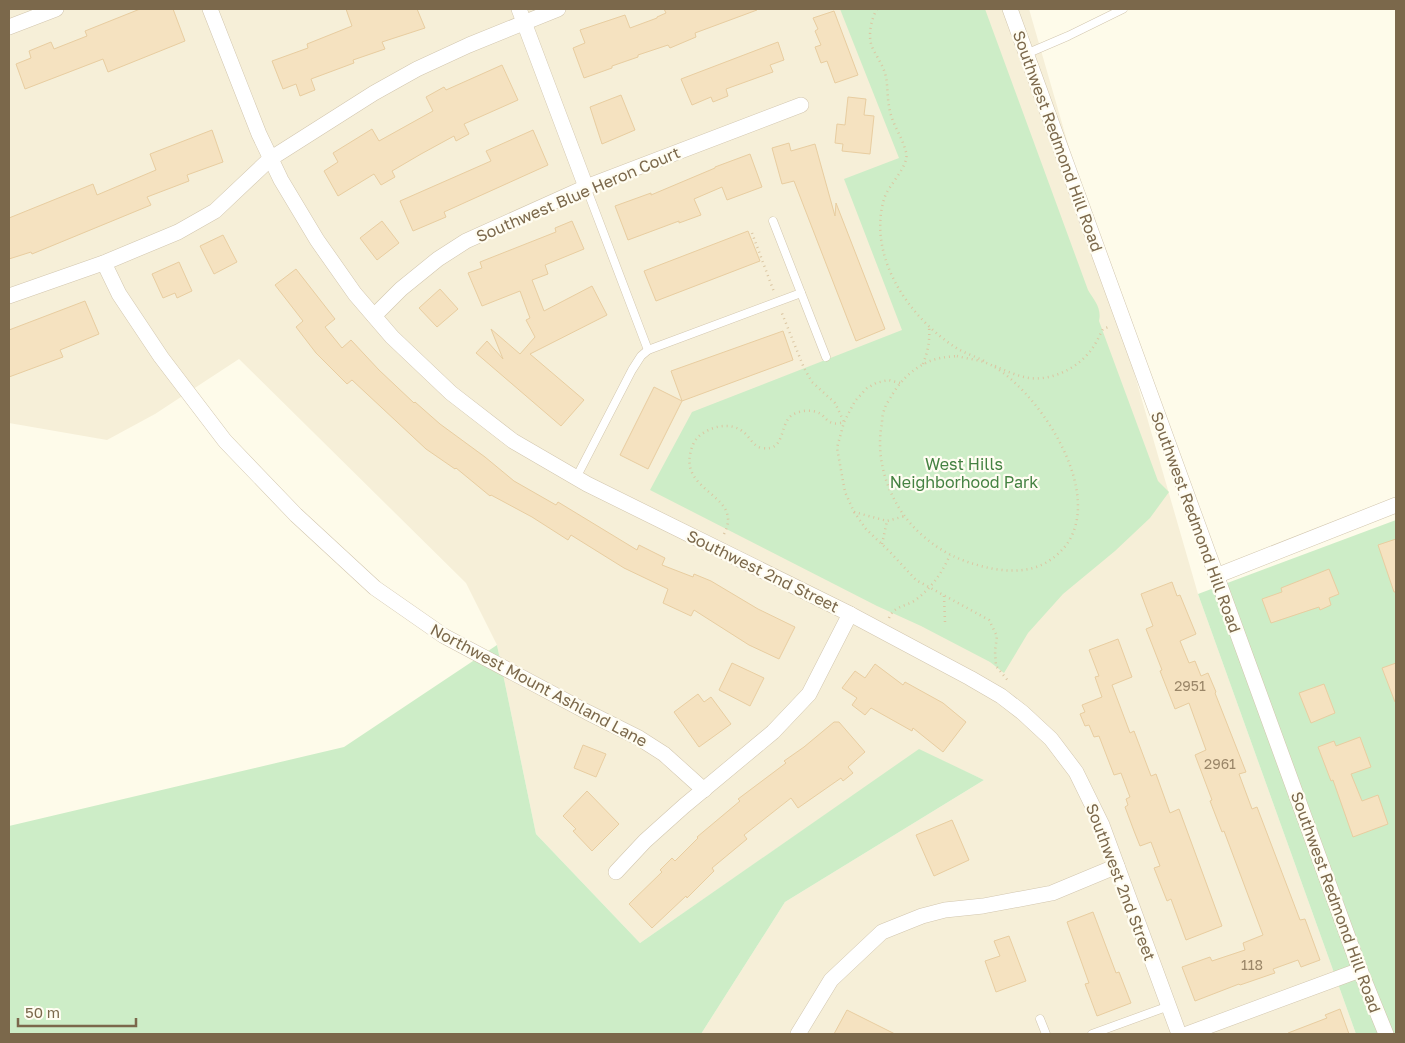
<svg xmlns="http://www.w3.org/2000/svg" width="1405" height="1043" viewBox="0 0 1405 1043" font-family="'Golos Text',sans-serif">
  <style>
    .residential { fill: #f6efd8 }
    .green { fill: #cdedc7 }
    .building { fill: #f5e2c0; stroke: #e8cda0 }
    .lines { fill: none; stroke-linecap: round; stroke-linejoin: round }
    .lane-casing { stroke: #d2c6ae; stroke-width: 9 }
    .street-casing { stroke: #d2c6ae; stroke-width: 16 }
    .path { stroke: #dbc6a2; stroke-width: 2.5; stroke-dasharray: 1 4; stroke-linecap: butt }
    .lane { stroke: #fff; stroke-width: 8 }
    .street { stroke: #fff; stroke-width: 15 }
    .labels { text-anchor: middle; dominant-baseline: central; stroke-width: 4.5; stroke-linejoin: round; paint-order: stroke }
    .number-label { font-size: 14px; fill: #9a8668 }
    .street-label { font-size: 16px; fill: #7b684b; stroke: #fffdf2 }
    .park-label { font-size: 16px; fill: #458242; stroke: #fffdf2 }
  </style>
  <rect width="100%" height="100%" fill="#fefbea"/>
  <polygon class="residential" points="9,9 1029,9 1198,594 1356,1034 701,1034 785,902 984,780 919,750 640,943 536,834 497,645 466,583 239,359 155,414 107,440 9,423"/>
  <g class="green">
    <path d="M840,9H985L1088,290C1094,300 1102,308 1099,321L1158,481L1169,492L1150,518L1115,551L1063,594L1028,633L1004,673L990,662L921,626L877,606L650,490L692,412L902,330L844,179L899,158Z"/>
    <polygon points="1396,520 1396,1034 1356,1034 1198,594"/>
    <polygon points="497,645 536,834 640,943 919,749 984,780 785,902 701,1034 9,1034 9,826 344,747"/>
  </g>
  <g class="building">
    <polygon points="140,9 173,9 185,41 108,72 103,59 25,89 16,64 31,58 29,51 51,42 54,49 87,36 85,31"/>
    <polygon points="346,9 417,9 425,28 382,42 385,49 353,60 354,63 311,79 315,90 300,96 296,84 283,89 272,61 308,48 307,44 352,26"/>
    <polygon points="664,9 757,9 757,10 695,33 696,37 670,48 668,45 638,55 638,57 612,66 612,68 584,78 573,48 585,43 580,30 625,15 630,28 657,18 657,17 666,13"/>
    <polygon points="834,11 858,75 835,83 827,61 821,63 815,47 821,45 815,31 818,29 813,18"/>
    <polygon points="778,42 784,60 770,65 773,72 726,89 728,96 713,102 711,97 692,105 681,79"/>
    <polygon points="502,65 518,100 464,124 469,134 456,141 454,136 421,154 392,171 395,177 381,185 374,174 338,196 324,171 338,162 333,153 372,129 379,141 433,111 426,97 444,87 446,90"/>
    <polygon points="621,95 635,130 602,144 590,107"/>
    <polygon points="848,97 866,99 864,115 874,116 870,154 842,151 843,144 835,143 837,124 845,125"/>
    <polygon points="212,130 223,162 187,175 189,181 147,197 151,205 32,254 31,252 9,259 9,218 93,184 97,195 156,170 150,154"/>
    <polygon points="533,130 548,165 444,212 446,217 413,231 400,201 491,161 486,151"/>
    <polygon points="789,143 791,151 815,144 835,216 836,203 885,329 856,341 794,181 782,184 772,148"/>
    <polygon points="750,154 762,187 727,200 722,187 694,199 701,215 679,223 679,221 628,240 615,206 651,193 651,195 715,168 715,167"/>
    <polygon points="382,221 399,243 377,260 360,238"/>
    <polygon points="572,221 584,249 545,265 548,274 532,280 544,311 592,286 607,315 530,354 584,400 561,426 476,353 487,341 503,359 491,329 520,354 535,337 526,320 530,318 520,291 482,306 468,273 482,268 480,262 556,232 555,228"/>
    <polygon points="748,231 760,261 656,301 644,271"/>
    <polygon points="223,235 237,262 214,274 200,246"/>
    <polygon points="179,262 192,291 177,298 175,293 163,298 152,274"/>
    <polygon points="296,269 335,319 325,327 342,348 351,340 379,370 414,403 415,402 440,424 485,457 514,481 556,505 558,502 637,550 639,545 665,558 662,565 693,577 694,574 711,581 758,609 795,627 779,659 749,645 694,610 691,616 663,603 668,589 624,568 571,535 568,540 532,517 491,495 490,496 456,468 455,469 426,449 352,380 347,384 316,353 296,327 303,321 275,285"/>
    <polygon points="440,289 458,309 437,327 419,308"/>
    <polygon points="85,301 99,334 60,350 63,357 9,377 9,330"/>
    <polygon points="783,331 793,360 682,401 671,371"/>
    <polygon points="654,387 682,401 648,469 620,455"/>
    <polygon points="1396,539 1396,592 1394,592 1378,545"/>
    <polygon points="1329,569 1339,594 1329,598 1331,605 1320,610 1319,607 1271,623 1262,599 1282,592 1281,588"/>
    <polygon points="1172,582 1177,596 1180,595 1196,634 1180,641 1189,663 1195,661 1201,676 1208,673 1216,692 1215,693 1246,772 1239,774 1252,809 1257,807 1300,920 1305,919 1320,960 1301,967 1298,960 1273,969 1275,973 1240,985 1239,984 1195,1001 1182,967 1210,957 1212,961 1245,950 1243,943 1263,935 1224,831 1222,832 1210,801 1212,800 1195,755 1206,750 1189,703 1175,709 1160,671 1162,670 1146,629 1153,626 1141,594"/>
    <polygon points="1118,639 1132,677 1112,685 1130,733 1134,731 1151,776 1156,774 1170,813 1179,809 1222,926 1186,940 1171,899 1167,901 1154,868 1160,866 1151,842 1140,846 1134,831 1125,807 1128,805 1126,799 1130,797 1121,773 1114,775 1099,736 1094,737 1089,725 1085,726 1080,714 1085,712 1082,705 1102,697 1095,677 1099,676 1089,650"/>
    <polygon points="732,663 764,678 750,706 719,690"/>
    <polygon points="1396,663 1396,702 1395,702 1382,668"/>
    <polygon points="875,664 903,685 905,682 943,703 966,722 943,752 913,728 912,731 871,708 865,715 852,705 857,698 842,688 855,671 865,678"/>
    <polygon points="1324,684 1335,713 1311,723 1299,693"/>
    <polygon points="698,694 704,702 711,697 731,724 699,747 674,712"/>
    <polygon points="834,722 839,722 865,752 848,767 853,773 843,781 841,778 798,808 791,798 744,835 747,839 712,868 714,871 687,898 686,896 652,928 629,904 662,872 660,870 672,858 675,861 698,838 697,837 740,801 738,799 786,763 784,761 804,747"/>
    <polygon points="1360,737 1371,767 1351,774 1362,801 1378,795 1388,824 1353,837 1333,780 1331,781 1318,747 1334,741 1336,746"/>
    <polygon points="583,745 606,754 596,777 574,768"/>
    <polygon points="587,791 619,824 592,851 573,831 576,829 563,816"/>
    <polygon points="952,820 969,860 934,876 916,835"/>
    <polygon points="1093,912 1116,973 1119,972 1131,1003 1097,1016 1085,984 1089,983 1067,922"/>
    <polygon points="1009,936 1026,981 996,992 985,961 1000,956 994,941"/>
    <polygon points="1340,1009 1349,1034 1288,1034 1288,1033 1327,1018 1325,1015"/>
    <polygon points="847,1010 895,1034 834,1034"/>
  </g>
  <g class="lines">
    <g class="lane-casing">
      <g id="lane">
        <polyline points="1026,54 1068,36 1123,9"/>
        <polyline points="586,187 648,350"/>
        <polyline points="773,221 826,357"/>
        <polyline points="576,478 632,370 641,356 648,350 801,293"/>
        <polyline points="1040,1019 1046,1034"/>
        <polyline points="1092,1034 1169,1006"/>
      </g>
    </g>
    <g class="street-casing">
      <g id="street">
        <polyline points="210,9 259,134 281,180 317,240 355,294 392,337 451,393 513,441 587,484 850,614 970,678 1001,696 1023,713 1051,739 1076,772 1102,825 1179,1034"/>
        <polyline points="519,9 586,187"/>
        <polyline points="1010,9 1360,970 1386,1034"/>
        <polyline points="9,27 56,9"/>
        <polyline points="104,263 119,294 161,357 225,441 296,515 375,588 444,636 587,712 639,738 664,754 704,790"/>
        <polyline points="9,296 106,262 178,232 215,211 270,159 374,93 417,69 469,45 558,9"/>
        <polyline points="374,316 401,289 438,259 466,241 586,187 801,105"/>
        <polyline points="1216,576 1396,505"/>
        <polyline points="616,872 645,841 684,806 773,732 809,694 850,614"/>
        <polyline points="798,1034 831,980 882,932 922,916 945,910 983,906 1052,893 1117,866"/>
        <polyline points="1187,1034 1360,970"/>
      </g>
    </g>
    <g class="path">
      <path d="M877,9C871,19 867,38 873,49C877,57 882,64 885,73C888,84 887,95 889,106C891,123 902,136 906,152C910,166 888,185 884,199C867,258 910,319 958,349C967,354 977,357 986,362"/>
      <polyline points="752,233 774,292"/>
      <path d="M957,356C968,359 983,360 993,366C1046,397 1121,518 1047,562C1029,573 1005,572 985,567C960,561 941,552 922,535C891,508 874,463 882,423C882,418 883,412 885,408C886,404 890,399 892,395C900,382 910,371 924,364C934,358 945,357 957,356Z"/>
      <path d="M923,364C928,351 930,341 929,327"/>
      <path d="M995,366C1006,371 1017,376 1029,378C1052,381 1078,368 1091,350C1096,344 1099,336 1103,329L1111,326"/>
      <polyline points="900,383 888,380 876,383 867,388 855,401 844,422 837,448 845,492 854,512 866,529 890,552 916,580 989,620 997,636 995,651 996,666 1009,682"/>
      <polyline points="854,512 887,521 905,516"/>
      <path d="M724,534C744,496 683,493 690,455C691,449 693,443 697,438C708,427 729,421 742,431C749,435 753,447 762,448C786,452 779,424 792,415C800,410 813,409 821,414C825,417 827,422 833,423C836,424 840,423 844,422L835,403L812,382L804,368L781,311"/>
      <polyline points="882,544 887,521"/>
      <polyline points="944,596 945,622"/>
      <path d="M889,618C894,606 904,607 914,601C931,589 942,573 950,555"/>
    </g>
    <use href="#lane" class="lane"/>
    <use href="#street" class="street"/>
  </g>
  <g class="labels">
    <g class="number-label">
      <text x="1190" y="685">2951</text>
      <text x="1220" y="763">2961</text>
      <text x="1252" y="964">118</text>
    </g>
    <g class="street-label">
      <text transform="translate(1058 141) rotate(70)">Southwest Redmond Hill Road</text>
      <text transform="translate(578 194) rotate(-23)">Southwest Blue Heron Court</text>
      <text transform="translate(1196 522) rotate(70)">Southwest Redmond Hill Road</text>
      <text transform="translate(763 571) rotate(26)">Southwest 2nd Street</text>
      <text transform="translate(539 685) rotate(28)">Northwest Mount Ashland Lane</text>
      <text transform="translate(1121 882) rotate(69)">Southwest 2nd Street</text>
      <text transform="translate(1336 902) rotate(70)">Southwest Redmond Hill Road</text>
    </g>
    <g class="park-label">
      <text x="964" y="464">West Hills<tspan x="964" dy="18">Neighborhood Park</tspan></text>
    </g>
  </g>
  <rect width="1405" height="1043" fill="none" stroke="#7b684b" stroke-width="20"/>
  <path d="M18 1018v8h118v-8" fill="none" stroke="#7b684b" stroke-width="2.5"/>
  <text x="25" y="1018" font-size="15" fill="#7b684b" stroke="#fffdf2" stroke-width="4" paint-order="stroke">50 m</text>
</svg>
